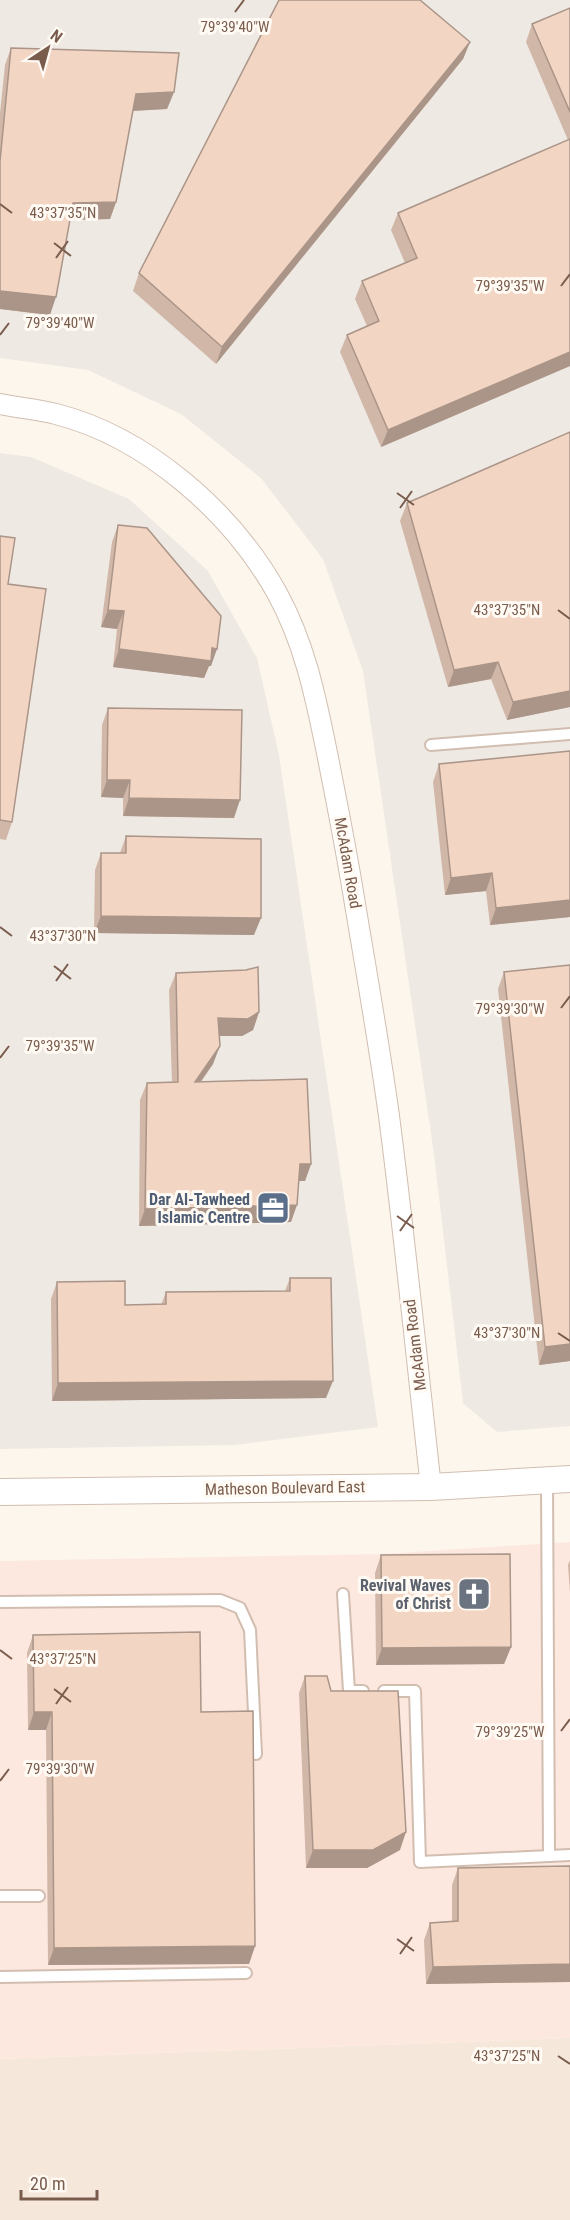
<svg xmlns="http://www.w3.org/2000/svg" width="570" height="2220" viewBox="0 0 570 2220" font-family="'Roboto Condensed',sans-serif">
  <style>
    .residential { fill: #f5e8da }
    .commercial { fill: #fde8e0 }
    .industrial { fill: #efe9e4 }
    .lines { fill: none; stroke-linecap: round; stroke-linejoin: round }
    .service-casing { stroke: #d1beb0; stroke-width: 14 }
    .minor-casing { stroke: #d1beb0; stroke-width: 22 }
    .tertiary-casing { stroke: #d1beb0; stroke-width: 28 }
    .service { stroke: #fff; stroke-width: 10 }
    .minor { stroke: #fff; stroke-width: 20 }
    .tertiary { stroke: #fff; stroke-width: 26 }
    .wall { fill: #d1b7a8 }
    .shaded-wall { fill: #aa9588 }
    .building { fill: #f3d5c3; stroke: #aa9588; stroke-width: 1.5 }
    .ticks { fill: none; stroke: #7a5c4d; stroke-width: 2 }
    .labels { text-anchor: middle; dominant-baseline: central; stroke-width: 6; stroke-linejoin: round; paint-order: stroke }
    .street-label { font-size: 16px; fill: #7a5c4d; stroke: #fffaf3 }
    .service-label { font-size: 16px; font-weight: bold; fill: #4e5e75; stroke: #fffaf3; text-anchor: end }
    .worship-label { font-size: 16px; font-weight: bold; fill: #5b616d; stroke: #fffaf3; text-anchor: end }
    .ticks-label { font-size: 15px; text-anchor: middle; fill: #7a5c4d; stroke: #fffaf3; stroke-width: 6; stroke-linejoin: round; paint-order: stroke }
  </style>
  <rect width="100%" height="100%" fill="#fdf6ec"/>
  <polygon class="residential" points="570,2038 570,2220 0,2220 0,2059"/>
  <polygon class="commercial" points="570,1542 570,2038 0,2059 0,1561 383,1554"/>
  <g class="industrial">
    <polygon points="0,0 570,0 570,1426 497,1432 463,1403 434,1154 363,671 323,559 261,478 181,414 88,370 0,358"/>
    <polygon points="0,453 31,457 129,499 208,571 257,658 279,755 378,1427 235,1445 0,1449"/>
  </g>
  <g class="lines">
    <g class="service-casing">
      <g id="service">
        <polyline points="431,745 570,734"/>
        <polyline points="547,1480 549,1856 570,1855"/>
        <polyline points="343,1594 349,1691 363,1691"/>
        <polyline points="0,1602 220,1600 240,1608 250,1630 256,1754"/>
        <polyline points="384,1691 415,1691 420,1862 549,1856"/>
        <polyline points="0,1896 39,1896"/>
        <polyline points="0,1977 246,1973"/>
      </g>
    </g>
    <g class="minor-casing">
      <path id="minor" d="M0,404C18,408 38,409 56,414C146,437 232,512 277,593C304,642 315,694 326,748C336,798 346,848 354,898C366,970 379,1043 389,1116C405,1239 417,1363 431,1487"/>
    </g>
    <g class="tertiary-casing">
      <polyline id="tertiary" points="0,1492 431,1487 570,1479"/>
    </g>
    <use href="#service" class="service"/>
    <use href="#minor" class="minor"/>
    <use href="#tertiary" class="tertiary"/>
  </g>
  <g class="wall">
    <polygon points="570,8 570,366 381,447 340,352 347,335 367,326 355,299 362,281 405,263 391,230 398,213 568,140 526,42 532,24"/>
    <polygon points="470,42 463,59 216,364 133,291 139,273"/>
    <polygon points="11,48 174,92 167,109 133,111 116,202 110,219 70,220 50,315 0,309 0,113 5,65"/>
    <polygon points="570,432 570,707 507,720 491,679 448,687 400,521 407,503"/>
    <polygon points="118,525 211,666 209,666 204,678 113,667 117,629 101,627 112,542"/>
    <polygon points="0,536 8,584 12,822 6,840 0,839"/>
    <polygon points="108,708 234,818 123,816 123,798 101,797 102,725"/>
    <polygon points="570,751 570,917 490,925 486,891 445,895 433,782 439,764"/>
    <polygon points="126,836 254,935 94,933 95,870 101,853 120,853"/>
    <polygon points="504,972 570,1361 539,1365 498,989"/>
    <polygon points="176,973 259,1012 253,1030 242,1036 219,1036 213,1064 201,1082 311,1164 305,1181 298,1181 291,1222 139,1226 140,1100 147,1083 172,1083 169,990"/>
    <polygon points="290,1278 326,1398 52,1401 51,1299 57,1282 125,1305 161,1305 166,1292 285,1291"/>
    <polygon points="381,1555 511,1647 504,1664 376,1665 375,1573"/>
    <polygon points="570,1560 570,1593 568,1565"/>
    <polygon points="33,1635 201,1712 255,1946 249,1964 48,1965 46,1730 28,1730 27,1653"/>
    <polygon points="305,1676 331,1691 400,1850 367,1868 306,1868 299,1693"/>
    <polygon points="570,1866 570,1982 426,1984 424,1940 430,1923 452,1921 452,1885 458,1868"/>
  </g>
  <g class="shaded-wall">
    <polygon points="470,42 463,59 216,364 222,347"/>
    <polygon points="174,92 167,109 130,111 136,94"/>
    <polygon points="116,202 110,219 67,220 73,203"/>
    <polygon points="0,291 56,297 50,315 0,309"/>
    <polygon points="570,352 570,366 381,447 388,430"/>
    <polygon points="108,610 124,611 117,629 101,627"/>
    <polygon points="212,648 217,649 211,666 209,666 204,678 113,667 119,649"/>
    <polygon points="498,662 491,679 448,687 454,670"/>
    <polygon points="570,691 570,707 507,720 513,702"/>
    <polygon points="107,780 130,780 123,798 101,797"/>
    <polygon points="129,798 240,800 234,818 123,816"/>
    <polygon points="492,873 486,891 445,895 451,878"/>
    <polygon points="570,900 570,917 490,925 496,908"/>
    <polygon points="101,916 261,918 254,935 94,933"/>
    <polygon points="259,1012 253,1030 242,1036 212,1036 218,1018"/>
    <polygon points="220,1046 213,1064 188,1099 195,1082"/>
    <polygon points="300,1164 311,1164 305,1181 293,1181"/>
    <polygon points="297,1205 291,1222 139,1226 145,1209"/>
    <polygon points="570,1344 570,1361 539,1365 545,1347"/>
    <polygon points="333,1381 326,1398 52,1401 58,1383"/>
    <polygon points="511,1647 504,1664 376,1665 382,1648"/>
    <polygon points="34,1712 52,1712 46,1730 28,1730"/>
    <polygon points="406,1832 400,1850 367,1868 306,1868 313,1850"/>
    <polygon points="255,1946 249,1964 48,1965 54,1948"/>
    <polygon points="570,1964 570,1982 426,1984 433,1967"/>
  </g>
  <g class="building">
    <polygon points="279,0 420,0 470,42 222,347 139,273"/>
    <polygon points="570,8 570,112 532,24"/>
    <polygon points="11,48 179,53 174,92 136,94 116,202 73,203 56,297 0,291 0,161"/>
    <polygon points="570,139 570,352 388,430 347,335 379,321 362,281 417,258 398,213"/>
    <polygon points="570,432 570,691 513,702 498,662 454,670 407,503"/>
    <polygon points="118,525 147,528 221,616 217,649 212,648 211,661 119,649 124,611 108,610"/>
    <polygon points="0,536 15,538 8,584 46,589 12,822 0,820"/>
    <polygon points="108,708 242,710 240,800 129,798 130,780 107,780"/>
    <polygon points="570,751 570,900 496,908 492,873 451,878 439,764"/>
    <polygon points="126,836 261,839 261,918 101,916 101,853 126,853"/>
    <polygon points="570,965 570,1344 545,1347 504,972"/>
    <polygon points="258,967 259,1012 248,1019 218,1018 220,1046 195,1082 307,1079 311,1164 300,1164 297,1205 145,1209 147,1083 178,1082 176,973 246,970"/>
    <polygon points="290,1278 331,1278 333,1381 58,1383 57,1282 125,1281 125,1305 166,1304 166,1292 290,1291"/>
    <polygon points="510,1554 511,1647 382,1648 381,1555"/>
    <polygon points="200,1632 201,1712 253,1711 255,1946 54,1948 52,1712 34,1712 33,1635"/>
    <polygon points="305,1676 327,1676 331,1691 398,1691 406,1832 373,1850 313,1850"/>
    <polygon points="570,1866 570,1964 433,1967 430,1923 458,1921 458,1868"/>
  </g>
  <path class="ticks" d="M235,12L244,0M0,204L12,213M54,243L71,256M56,258L68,241M561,286L570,274M0,335L9,323M397,493L414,505M400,508L412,491M558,610L570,619M0,927L12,936M54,966L71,979M56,981L68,964M561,1008L570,996M0,1058L9,1046M397,1216L414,1228M400,1231L412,1214M558,1333L570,1341M0,1650L12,1659M54,1689L71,1702M56,1704L68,1687M561,1731L570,1719M0,1781L9,1769M397,1939L414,1951M400,1954L412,1937M558,2056L570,2064"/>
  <defs>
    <g id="office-square" transform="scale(1.725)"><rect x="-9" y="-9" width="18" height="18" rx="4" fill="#5c6f8a" stroke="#fffaf3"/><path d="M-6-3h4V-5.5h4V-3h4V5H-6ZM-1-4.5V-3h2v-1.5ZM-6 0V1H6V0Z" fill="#fff"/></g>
    <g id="church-square" transform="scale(1.725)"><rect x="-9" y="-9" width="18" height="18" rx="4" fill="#6b7280" stroke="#fffaf3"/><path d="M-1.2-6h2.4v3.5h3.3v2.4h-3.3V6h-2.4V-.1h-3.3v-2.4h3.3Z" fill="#fff"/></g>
  </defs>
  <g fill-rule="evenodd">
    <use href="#office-square" x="273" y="1208"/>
    <use href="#church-square" x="474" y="1594"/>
  </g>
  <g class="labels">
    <g class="street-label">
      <text transform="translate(348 863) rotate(80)">McAdam Road</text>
      <text transform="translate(415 1345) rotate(-97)">McAdam Road</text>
      <text transform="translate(285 1488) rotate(-1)">Matheson Boulevard East</text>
    </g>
    <g class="service-label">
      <text x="250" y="1199">Dar Al-Tawheed<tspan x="250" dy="18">Islamic Centre</tspan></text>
    </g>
    <g class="worship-label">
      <text x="451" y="1585">Revival Waves<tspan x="451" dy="18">of Christ</tspan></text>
    </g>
  </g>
  <g class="ticks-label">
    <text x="235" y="32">79°39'40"W</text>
    <text x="63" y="218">43°37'35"N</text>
    <text x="510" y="291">79°39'35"W</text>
    <text x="60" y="328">79°39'40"W</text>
    <text x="507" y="615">43°37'35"N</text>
    <text x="63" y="941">43°37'30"N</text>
    <text x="510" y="1014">79°39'30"W</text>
    <text x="60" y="1051">79°39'35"W</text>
    <text x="507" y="1338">43°37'30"N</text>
    <text x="63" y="1664">43°37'25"N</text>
    <text x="510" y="1737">79°39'25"W</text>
    <text x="60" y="1774">79°39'30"W</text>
    <text x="507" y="2061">43°37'25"N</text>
  </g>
  <g transform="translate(48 48) rotate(36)" stroke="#fffaf3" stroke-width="4.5" paint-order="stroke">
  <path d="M0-4.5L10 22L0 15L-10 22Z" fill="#7a5c4d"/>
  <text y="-9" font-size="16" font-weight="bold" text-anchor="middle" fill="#7a5c4d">N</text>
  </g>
  <path d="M21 2190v9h76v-9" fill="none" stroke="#7a5c4d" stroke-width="3"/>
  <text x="30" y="2190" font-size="18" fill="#7a5c4d" stroke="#fffaf3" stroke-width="4.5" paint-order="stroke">20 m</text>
</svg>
